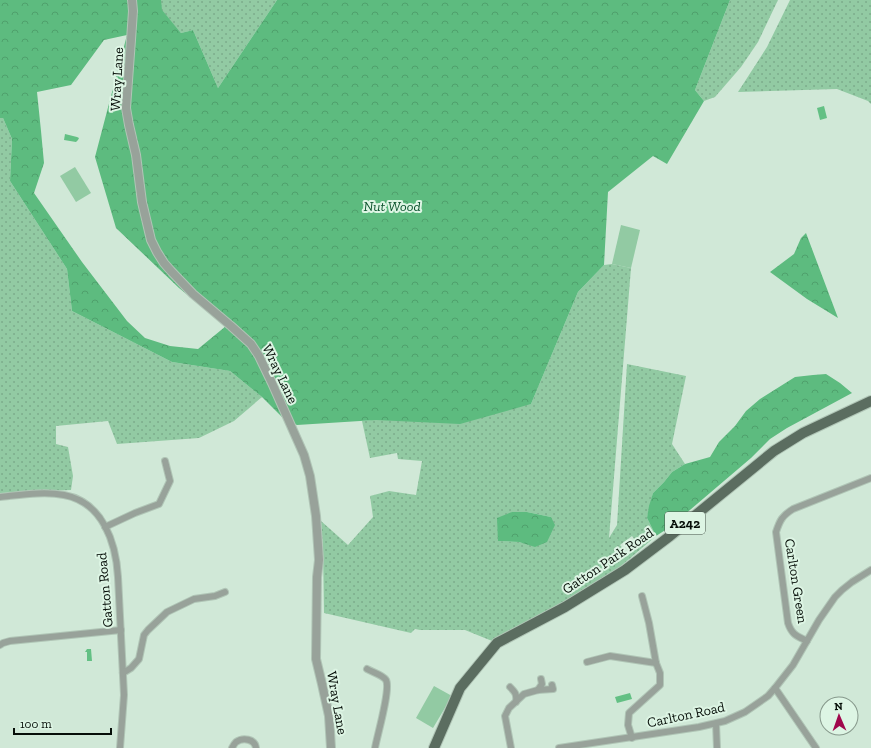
<svg xmlns="http://www.w3.org/2000/svg" width="871" height="748" viewBox="0 0 871 748" font-family="'Zilla Slab',serif">
  <style>
    .green { fill: url(#green-dots); fill-rule: evenodd }
    .forest { fill: url(#forest-crowns); fill-rule: evenodd }
    .pitch { fill: #92caa3 }
    .water { fill: #63c084 }
    .lines { fill: none; stroke-linecap: round; stroke-linejoin: round }
    .minor-casing { stroke: #b0c5b6; stroke-width: 8 }
    .tertiary-casing { stroke: #b0c5b6; stroke-width: 10 }
    .primary-casing { stroke: #b0c5b6; stroke-width: 12 }
    .minor { stroke: #98a29a; stroke-width: 6 }
    .tertiary { stroke: #98a29a; stroke-width: 8 }
    .primary { stroke: #5b6d60; stroke-width: 10 }
    .labels { text-anchor: middle; dominant-baseline: central; stroke-width: 4; stroke-linejoin: round; paint-order: stroke }
    .shield { fill: #ddf5e4; stroke: #46534a; stroke-width: 1 }
    .shield-label { font-size: 13px; font-weight: bold; fill: #060e08 }
    .street-label { font-size: 14px; fill: #060e08; stroke: #ddf5e4 }
    .park-label { font-size: 14px; font-style: italic; fill: #0a522c; stroke: #ddf5e4 }
  </style>
  <defs>
    <pattern id="green-dots" width="8" height="8" patternUnits="userSpaceOnUse"><rect width="8" height="8" fill="#92caa3"/><path d="M2 2h.1M6 6h.1" fill="none" stroke="#7cac8b" stroke-width="1.8" stroke-linecap="round"/></pattern>
    <pattern id="forest-crowns" width="20" height="18" patternUnits="userSpaceOnUse"><rect width="20" height="18" fill="#5dbb7f"/><path d="M2 6a3 3 0 1 1 6 0M12 15a3 3 0 1 1 6 0" fill="none" stroke="#4fa06c"/></pattern>
  </defs>
  <rect width="100%" height="100%" fill="#d0e8d7"/>
  <g class="green">
    <polygon points="161,0 277,0 218,88 193,30 181,33 161,10"/>
    <polygon points="730,0 778,0 758,42 741,67 715,97 704,101 695,90"/>
    <polygon points="790,0 871,0 871,104 868,101 837,89 738,92 767,47"/>
    <polygon points="0,118 3,118 12,139 10,181 67,269 72,311 172,362 230,371 262,397 234,421 199,438 117,444 108,421 56,426 56,444 68,447 73,476 71,490 0,493"/>
    <path d="M612,264L631,268L609,538L617,525L627,364L686,376L672,444L685,464L672,472L664,482L653,493L647,518L656,536L614,572L497,643L465,630H420L415,629L411,633L324,613L323,548L321,521L348,545L373,517L370,496L389,491L416,495L422,461L398,459L397,453L370,458L362,421L531,404L578,292L604,265ZM512,512H527L551,517L535,546L519,542L498,541ZM632,536L639,546L628,555L620,545Z"/>
  </g>
  <g class="forest">
    <path d="M0,0H161L162,10L181,33L193,30L218,88L277,0H730L695,90L704,101L667,164L653,156L608,192L604,265L578,292L531,404L460,424L376,420L297,425L285,420L262,397L230,371L172,362L72,311L67,269L10,181L12,139L3,118H0ZM127,35L95,157L116,228L179,288L226,326L198,349L170,346L145,338L127,321L82,262L34,193L44,163L41,131L37,92L71,85L104,40Z"/>
    <polygon points="806,233 838,318 807,299 770,272 794,254 801,238"/>
    <polygon points="826,374 840,383 852,393 787,428 770,439 751,458 670,527 656,536 647,518 649,506 653,493 664,482 672,472 685,464 710,457 719,442 735,426 746,411 760,399 795,377 813,375"/>
    <polygon points="512,512 527,512 551,517 555,525 547,542 535,547 519,542 498,541 497,518"/>
  </g>
  <g class="pitch">
    <polygon points="75,167 91,193 76,202 60,176"/>
    <polygon points="621,225 640,230 631,268 612,264"/>
    <polygon points="434,686 452,696 433,728 416,718"/>
  </g>
  <g class="water">
    <polygon points="824,106 827,118 820,120 817,108"/>
    <polygon points="65,134 77,137 79,138 78,140 76,142 64,140"/>
    <polygon points="87,649 91,649 92,661 87,661 87,652 85,652"/>
    <polygon points="630,693 632,699 617,703 615,697"/>
  </g>
  <g class="lines">
    <g class="minor-casing">
      <g id="minor">
        <path d="M0,497C20,495 44,491 64,495C103,502 116,543 118,577L124,695L120,748"/>
        <polyline points="105,527 135,513 159,504 170,481 165,461"/>
        <path d="M807,641C797,636 792,635 788,623L776,532C780,520 782,516 793,509L871,478"/>
        <polyline points="0,645 3,643 10,641 121,630"/>
        <polyline points="587,662 610,656 656,663"/>
        <path d="M367,669C372,672 383,675 386,680C391,689 377,736 375,748"/>
        <polyline points="123,673 131,668 139,659 144,635 148,630 167,612 194,599 215,596 225,592"/>
        <path d="M510,687C515,692 517,694 516,702"/>
        <polyline points="775,688 816,748"/>
        <polyline points="538,690 542,684 541,679"/>
        <polyline points="716,724 717,748"/>
        <polyline points="632,738 628,725 629,713 660,685 660,673 656,663 649,623 642,596"/>
        <path d="M232,748C233,746 234,744 236,742C243,737 255,739 256,748"/>
        <polyline points="511,748 505,716 509,708 524,694 538,690 553,689 552,685"/>
        <polyline points="559,748 699,727 725,721 745,712 768,696 775,688 793,665 819,620 835,597 842,590 852,582 871,570"/>
      </g>
    </g>
    <g class="tertiary-casing">
      <polyline id="tertiary" points="132,0 133,11 131,40 126,108 129,125 136,155 142,202 151,240 157,252 164,263 171,271 193,294 231,326 251,344 259,356 272,383 304,455 310,476 316,516 319,560 317,577 316,659 322,684 329,716 331,748"/>
    </g>
    <g class="primary-casing">
      <polyline id="primary" points="434,748 460,688 497,643 565,607 625,570 670,536 774,451 803,433 871,401"/>
    </g>
    <use href="#minor" class="minor"/>
    <use href="#tertiary" class="tertiary"/>
    <use href="#primary" class="primary"/>
  </g>
  <g class="labels">
    <rect class="shield" x="665" y="512" width="40" height="22" rx="3"/>
    <g class="shield-label">
      <text x="685" y="523">A242</text>
    </g>
    <g class="street-label">
      <text transform="translate(117 79) rotate(-87)">Wray Lane</text>
      <text transform="translate(280 374) rotate(64)">Wray Lane</text>
      <text transform="translate(608 561) rotate(-34)">Gatton Park Road</text>
      <text transform="translate(796 581) rotate(81)">Carlton Green</text>
      <text transform="translate(105 590) rotate(-95)">Gatton Road</text>
      <text transform="translate(337 703) rotate(80)">Wray Lane</text>
      <text transform="translate(686 715) rotate(-12)">Carlton Road</text>
    </g>
    <g class="park-label">
      <text x="392" y="206">Nut Wood</text>
    </g>
  </g>
  <g transform="translate(839 716) rotate(358)"><circle r="19" fill="#ddf5e4" stroke="#87998c"/>
  <path d="M0-3L7 15L0 10L-7 15Z" fill="#a0084c"/>
  <text y="-6" font-size="11" font-weight="bold" text-anchor="middle" fill="#060e08">N</text>
  </g>
  <path d="M14 728v6h97v-6" fill="none" stroke="#060e08" stroke-width="2"/>
  <text x="20" y="728" font-size="12" fill="#060e08" stroke="#ddf5e4" stroke-width="3" paint-order="stroke">100 m</text>
</svg>
